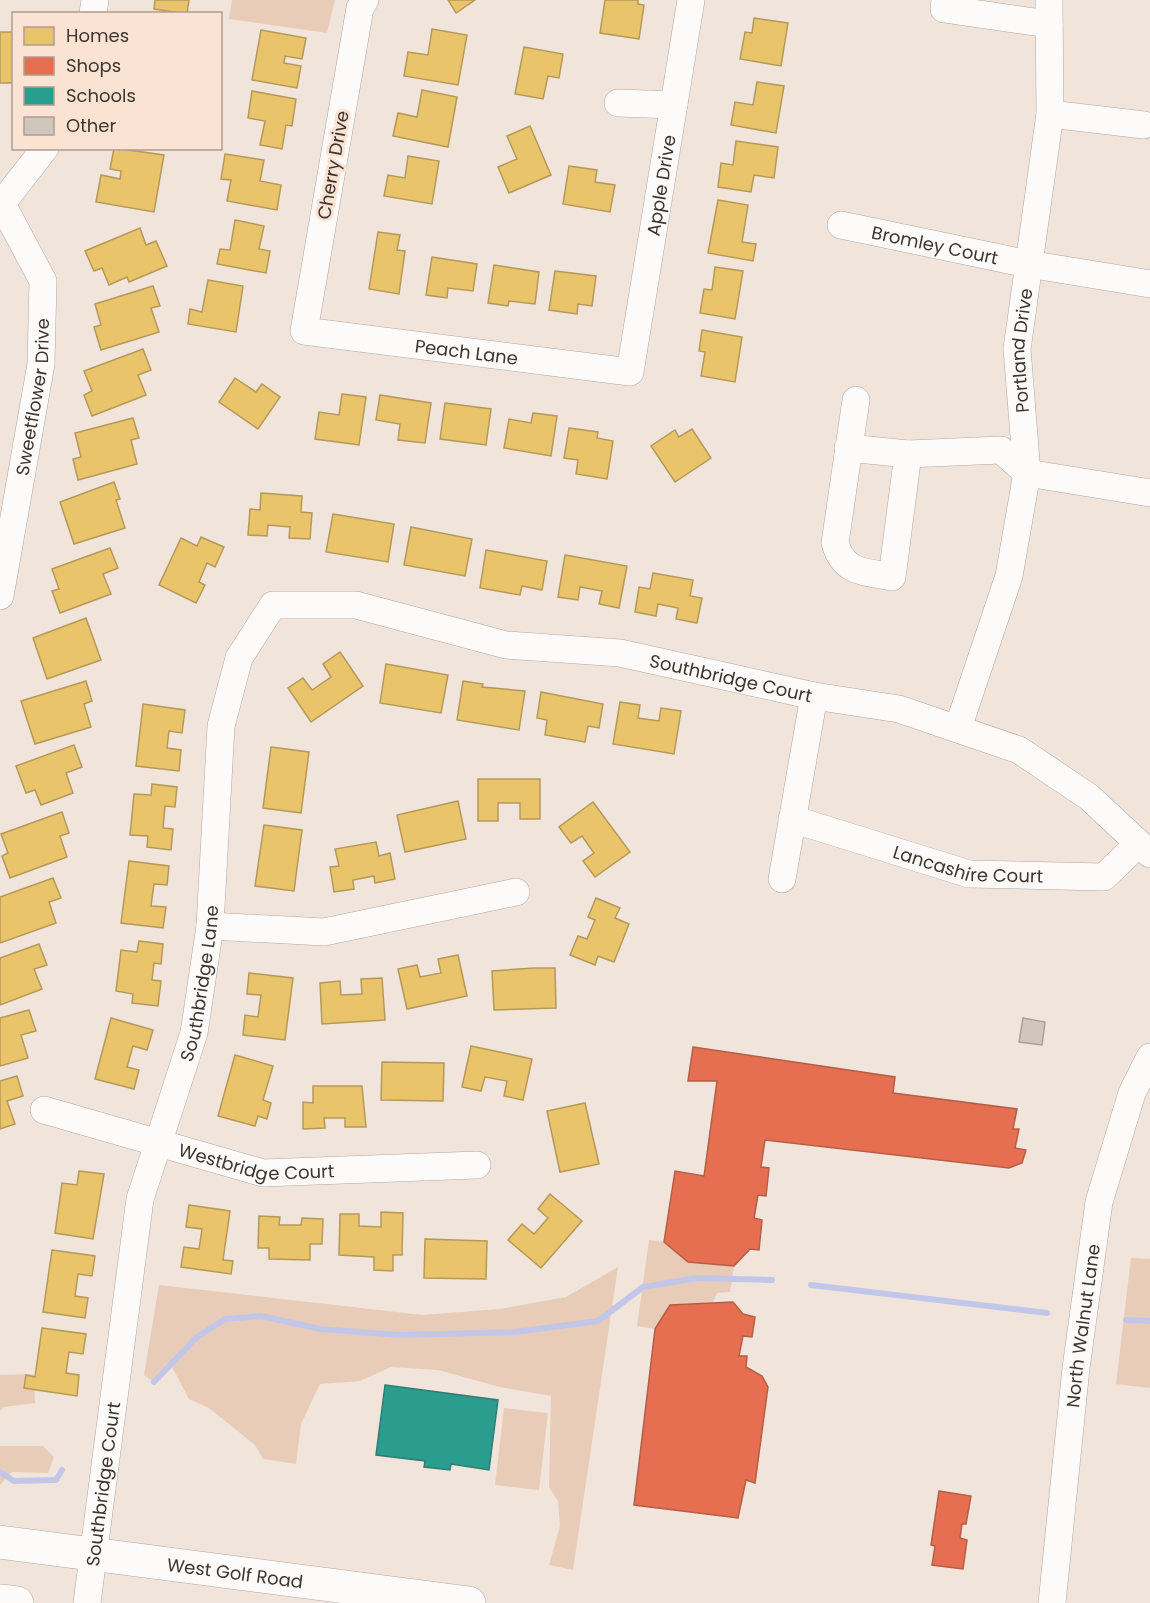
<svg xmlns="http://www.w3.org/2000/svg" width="1150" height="1603" viewBox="0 0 1150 1603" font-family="Poppins,sans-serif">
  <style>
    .green { fill: #e8ccb8 }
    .homes { fill: #e9c46a; stroke: #b69958; stroke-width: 1.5 }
    .shops { fill: #e76f51; stroke: #b45e46; stroke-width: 1.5 }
    .schools { fill: #2a9d8f; stroke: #307e72; stroke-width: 1.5 }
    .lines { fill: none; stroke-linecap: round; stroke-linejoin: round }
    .stream { stroke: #c2c7e9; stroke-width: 6 }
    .building { fill: #d0c6be; stroke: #aaa098; stroke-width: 1.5 }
    .minor-casing { stroke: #b1a7a0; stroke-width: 28 }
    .major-casing { stroke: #b1a7a0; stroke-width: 34 }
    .minor { stroke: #fdfbfa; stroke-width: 27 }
    .major { stroke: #fdfbfa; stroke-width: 33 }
    .labels { text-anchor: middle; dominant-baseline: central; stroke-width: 6; stroke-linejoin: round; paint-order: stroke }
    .street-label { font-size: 18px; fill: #3e352e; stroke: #fae3d2 }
  </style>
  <rect width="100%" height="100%" fill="#f1e4db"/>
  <g class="green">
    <polygon points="232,0 335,0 327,33 229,19"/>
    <polygon points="649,1240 664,1242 688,1262 734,1266 730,1292 717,1293 713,1302 670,1305 655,1329 637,1326"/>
    <polygon points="1131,1258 1150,1259 1150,1388 1116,1384"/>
    <polygon points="618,1267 573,1570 549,1565 560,1526 558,1501 549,1487 551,1396 500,1387 438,1370 391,1367 360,1381 320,1384 301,1424 296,1464 263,1459 255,1445 209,1408 189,1399 171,1365 154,1382 144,1375 159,1285 422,1315 500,1309 566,1297"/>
    <polygon points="34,1374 35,1403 4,1407 0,1411 0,1375"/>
    <polygon points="504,1408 548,1413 539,1490 495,1485"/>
    <polygon points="0,1446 43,1446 54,1457 48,1473 12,1472 0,1485"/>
  </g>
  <g class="homes">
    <polygon points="155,0 189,0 187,14 154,9"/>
    <polygon points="448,0 475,0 456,13"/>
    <polygon points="605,0 638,0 638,4 644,5 639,39 600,33"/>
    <polygon points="754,18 788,23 781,66 740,59 745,32 752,33"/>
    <polygon points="432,29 467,35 458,85 404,76 408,52 428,55"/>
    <polygon points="261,30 306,38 302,59 285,56 284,63 301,66 297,88 252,80"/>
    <rect x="0" y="32" width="14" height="51"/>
    <polygon points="524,47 563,54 559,78 548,76 543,99 515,94"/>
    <polygon points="757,82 784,86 776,133 731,125 735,102 753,105"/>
    <polygon points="422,90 457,97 448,147 393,136 398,113 417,117"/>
    <polygon points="252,91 296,99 292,126 286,125 282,149 260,145 265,121 248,118"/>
    <polygon points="530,126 551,175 509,193 498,167 517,159 507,136"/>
    <polygon points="736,141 778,147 774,178 754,175 751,192 718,187 721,163 733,165"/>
    <polygon points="114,148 164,155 154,212 96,202 101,175 120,179 121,171 110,169"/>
    <polygon points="225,154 264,160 260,181 281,185 277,210 227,201 231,180 221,179"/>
    <polygon points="408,156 439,161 432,204 384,196 388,175 405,178"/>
    <polygon points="569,166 597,170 595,182 615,185 610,212 563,204"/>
    <polygon points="718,200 748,205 742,242 756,244 753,261 708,253"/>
    <polygon points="235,220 264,226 259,249 270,251 266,273 217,264 220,249 230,250"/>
    <polygon points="140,228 146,245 156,241 167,266 129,282 127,277 109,285 102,268 94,271 85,251"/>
    <polygon points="378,232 400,235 397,250 405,251 399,294 369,289"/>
    <polygon points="432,257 477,264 473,291 448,288 447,298 426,295"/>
    <polygon points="494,265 539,272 535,304 509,301 508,306 488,303"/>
    <polygon points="715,267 743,271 735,319 700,313 704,289 712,290"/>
    <polygon points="555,271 596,276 592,306 578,304 577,314 549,310"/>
    <polygon points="208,280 243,286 236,332 188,324 190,309 202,312"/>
    <polygon points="153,286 160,306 151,308 159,332 101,350 94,327 101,325 95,304"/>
    <polygon points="702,330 742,337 735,382 701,376 705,352 699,351"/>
    <polygon points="143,349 151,370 138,375 146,395 92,416 84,395 92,391 84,371"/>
    <polygon points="235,378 256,392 262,384 280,397 258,429 219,402"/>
    <polygon points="342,394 366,397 359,445 315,439 319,412 339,415"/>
    <polygon points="380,395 431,403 425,443 398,440 400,424 376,420"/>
    <polygon points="445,403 491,409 486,445 440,439"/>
    <polygon points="533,413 557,416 551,456 504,448 509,419 531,423"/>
    <polygon points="133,418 139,438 131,440 137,464 78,480 73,459 81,457 75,433"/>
    <polygon points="569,428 598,432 597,438 613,441 607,479 576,474 578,460 564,458"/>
    <polygon points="692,429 711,458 675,482 651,446 675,430 679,437"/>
    <polygon points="114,482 120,499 116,500 125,528 74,544 60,502"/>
    <polygon points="261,493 302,496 301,512 312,513 310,539 289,538 290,527 268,525 267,536 248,535 250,509 260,510"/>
    <polygon points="333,514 394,524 388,562 326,552"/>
    <polygon points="411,527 472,539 465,576 404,565"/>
    <polygon points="201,537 224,547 215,567 207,563 199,582 205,585 196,603 159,585 181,538 197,546"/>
    <polygon points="110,548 118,568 103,574 111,594 60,613 52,591 59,589 52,569"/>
    <polygon points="486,550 547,561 542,590 522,586 520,595 480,588"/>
    <polygon points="565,555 627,566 619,608 599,604 602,591 580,587 578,600 558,597"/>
    <polygon points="653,573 693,580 690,596 702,598 697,623 676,619 678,608 658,604 656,616 635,612 639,587 650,589"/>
    <polygon points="86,618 101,660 47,679 33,638"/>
    <polygon points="340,652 363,686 311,722 288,688 303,678 312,690 331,677 323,664"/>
    <polygon points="386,664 448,675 441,713 380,703"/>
    <polygon points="86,681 92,701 84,704 91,727 35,744 21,701"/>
    <polygon points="463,681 483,684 482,687 525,691 519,730 457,720"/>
    <polygon points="541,692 603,704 599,728 588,726 585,742 545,735 547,720 537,718"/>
    <polygon points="620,702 640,705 638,718 659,721 661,708 681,711 674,754 613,744"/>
    <polygon points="143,704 185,710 182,733 169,731 167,748 181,750 179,771 136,766"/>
    <polygon points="74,745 82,767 66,773 73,793 41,805 35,790 26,793 16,766"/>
    <polygon points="271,747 309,752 301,813 263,808"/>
    <polygon points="478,779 540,779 540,819 520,819 520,803 498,803 498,821 478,821"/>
    <polygon points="152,784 177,787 175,807 165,806 163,828 173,829 171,850 147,847 148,836 130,835 134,794 151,795"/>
    <polygon points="458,801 466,839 405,852 397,815"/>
    <polygon points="593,802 630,852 595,877 583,861 594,853 582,836 571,843 559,827"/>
    <polygon points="62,812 69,833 60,836 67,857 10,878 2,856 8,853 1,834"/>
    <polygon points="264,825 302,830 294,891 255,886"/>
    <polygon points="376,842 379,856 390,853 395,879 375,883 374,876 353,880 354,889 334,892 330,867 339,866 335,849"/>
    <polygon points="129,861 169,866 167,885 154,884 151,906 166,907 163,928 121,923"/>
    <polygon points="53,878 61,898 49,902 56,923 0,943 0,897"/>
    <polygon points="596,898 620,908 615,918 629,924 614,962 598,956 595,965 570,955 578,936 587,939 595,920 588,917"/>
    <polygon points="139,941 163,944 161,964 154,963 152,980 161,981 158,1006 132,1003 133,994 116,991 121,950 137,952"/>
    <polygon points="39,944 47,965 34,969 42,989 0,1005 0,958"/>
    <polygon points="458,955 467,996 407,1009 398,969 417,965 420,977 441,973 438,959"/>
    <polygon points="534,968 555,968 556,1008 494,1010 492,971"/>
    <polygon points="249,973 293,978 285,1040 243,1035 245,1015 258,1017 261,995 247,994"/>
    <polygon points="382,978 385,1020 322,1024 320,983 340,981 341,995 362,994 361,979"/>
    <polygon points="29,1010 36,1031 21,1035 28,1058 0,1066 0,1018"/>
    <polygon points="111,1018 153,1030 147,1050 133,1046 127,1067 139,1070 134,1089 95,1079"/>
    <polygon points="471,1046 532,1059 523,1100 504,1096 507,1081 485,1077 481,1091 462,1087"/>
    <polygon points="235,1055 273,1066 263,1100 271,1103 267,1119 258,1116 255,1126 218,1116"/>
    <polygon points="382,1062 444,1063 443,1101 381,1100"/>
    <polygon points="17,1076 23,1096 7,1101 15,1124 0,1129 0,1081"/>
    <polygon points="313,1086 362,1086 366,1127 345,1127 345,1118 324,1118 325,1128 303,1129 303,1102 313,1103"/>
    <polygon points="585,1103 599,1164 560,1172 547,1111"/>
    <polygon points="79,1171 104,1174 93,1239 55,1233 62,1183 77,1185"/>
    <polygon points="550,1194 582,1221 541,1268 508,1240 522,1224 534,1234 548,1218 538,1209"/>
    <polygon points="189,1205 230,1211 223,1260 233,1261 231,1274 181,1267 184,1247 199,1249 202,1229 186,1227"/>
    <polygon points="381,1212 403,1213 402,1255 393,1255 393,1271 374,1270 374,1257 339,1255 340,1214 359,1214 359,1226 381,1227"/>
    <polygon points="259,1216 280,1217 279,1225 301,1225 302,1218 323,1219 322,1244 310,1244 310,1260 269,1259 269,1248 258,1248"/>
    <polygon points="425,1239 487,1241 486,1279 424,1278"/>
    <polygon points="52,1250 95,1256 92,1276 78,1274 75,1296 88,1298 85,1318 43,1312"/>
    <polygon points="42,1328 86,1334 83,1354 69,1352 66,1373 79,1375 77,1396 24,1388 26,1375 35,1377"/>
  </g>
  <g class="shops">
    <polygon points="693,1047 895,1077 893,1093 1017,1109 1013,1129 1019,1129 1015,1148 1026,1150 1022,1163 1009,1168 765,1140 761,1167 769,1168 766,1196 758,1195 754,1218 762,1220 759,1250 750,1249 734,1266 688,1262 664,1242 675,1171 704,1176 717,1081 688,1081"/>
    <polygon points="733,1302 743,1314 755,1317 752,1337 743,1336 739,1356 747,1356 746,1367 762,1376 768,1387 755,1483 746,1480 738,1518 634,1505 655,1329 670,1305"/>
    <polygon points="939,1491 971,1496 966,1524 962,1524 960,1538 967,1540 963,1569 932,1565 935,1546 931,1545"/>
  </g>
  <polygon class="schools" points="385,1385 498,1400 489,1470 451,1464 450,1470 424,1467 425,1461 376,1455"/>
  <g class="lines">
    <g class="stream">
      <polyline points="811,1285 1047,1313"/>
      <polyline points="1126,1320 1150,1321"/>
      <polyline points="154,1382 197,1337 225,1319 261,1316 320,1329 400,1335 515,1332 598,1321 643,1287 697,1278 772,1280"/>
      <polyline points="0,1472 14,1481 56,1480 62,1470"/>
    </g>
  </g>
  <polygon class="building" points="1023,1018 1045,1022 1042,1045 1019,1042"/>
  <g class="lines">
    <g class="minor-casing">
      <g id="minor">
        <path id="s1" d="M365,0L360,8L304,331L630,372L691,0"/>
        <polyline points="945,0 944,9 1049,24"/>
        <polyline points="93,14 95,0"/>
        <polyline points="618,103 674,105"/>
        <polyline points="1050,114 1144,125"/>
        <polyline points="0,206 45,148"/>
        <path id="s2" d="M841,225L1028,264L1150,284"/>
        <path d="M856,400L835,543C844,574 864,571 892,577L908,454"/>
        <polyline points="848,448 908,454 1001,450 1027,473 1150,493"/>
        <path id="s3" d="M0,596L41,364L43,281L2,204"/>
        <path id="s4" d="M958,728L1009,576L1027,473L1017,349L1050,114L1049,0"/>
        <path id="s5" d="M792,819L969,874L1104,877L1138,844"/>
        <polyline points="782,879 814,696"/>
        <polyline points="210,926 324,932 516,892"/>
        <path id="s6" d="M44,1110L263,1173L477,1165"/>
        <path id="s7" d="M87,1603L140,1199L194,1033L210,926L221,726L239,658L273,605H356L506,645L620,653L814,696L899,709L1019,750L1089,797L1150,854"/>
        <path id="s8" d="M1052,1603L1076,1368L1099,1202L1132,1093L1150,1057"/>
      </g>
    </g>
    <g class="major-casing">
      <g id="major">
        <path id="s9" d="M0,1542L469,1603"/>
        <polyline points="0,1601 17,1603"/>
      </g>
    </g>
    <use href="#minor" class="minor"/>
    <use href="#major" class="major"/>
  </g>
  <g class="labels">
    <g class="street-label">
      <text transform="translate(333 165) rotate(-80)">Cherry Drive</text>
      <text stroke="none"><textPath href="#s1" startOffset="855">Apple Drive</textPath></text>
      <text stroke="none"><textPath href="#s2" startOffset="96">Bromley Court</textPath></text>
      <text stroke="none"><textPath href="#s4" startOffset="388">Portland Drive</textPath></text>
      <text stroke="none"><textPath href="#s1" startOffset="501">Peach Lane</textPath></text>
      <text stroke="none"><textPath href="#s3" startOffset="202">Sweetflower Drive</textPath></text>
      <text stroke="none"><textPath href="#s7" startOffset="1490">Southbridge Court</textPath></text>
      <text stroke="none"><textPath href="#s5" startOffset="183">Lancashire Court</textPath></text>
      <text stroke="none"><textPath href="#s7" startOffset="632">Southbridge Lane</textPath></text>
      <text stroke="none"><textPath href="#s6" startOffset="220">Westbridge Court</textPath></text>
      <text stroke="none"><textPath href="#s8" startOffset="279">North Walnut Lane</textPath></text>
      <text stroke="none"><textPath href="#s7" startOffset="120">Southbridge Court</textPath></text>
      <text stroke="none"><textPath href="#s9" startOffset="237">West Golf Road</textPath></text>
    </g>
  </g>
  <rect x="12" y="12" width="210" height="138" fill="#fae3d2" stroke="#af9d90" stroke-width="1.5"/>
  <rect x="24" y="27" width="30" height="18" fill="#e9c46a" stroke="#af9d90" stroke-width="1.5"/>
  <text x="66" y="42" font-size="18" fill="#3e352e">Homes</text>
  <rect x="24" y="57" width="30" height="18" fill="#e76f51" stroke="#af9d90" stroke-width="1.5"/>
  <text x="66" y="72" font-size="18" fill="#3e352e">Shops</text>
  <rect x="24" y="87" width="30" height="18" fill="#2a9d8f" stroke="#af9d90" stroke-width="1.5"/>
  <text x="66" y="102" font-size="18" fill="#3e352e">Schools</text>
  <rect x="24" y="117" width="30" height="18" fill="#d0c6be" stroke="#af9d90" stroke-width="1.5"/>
  <text x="66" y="132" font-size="18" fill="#3e352e">Other</text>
</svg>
